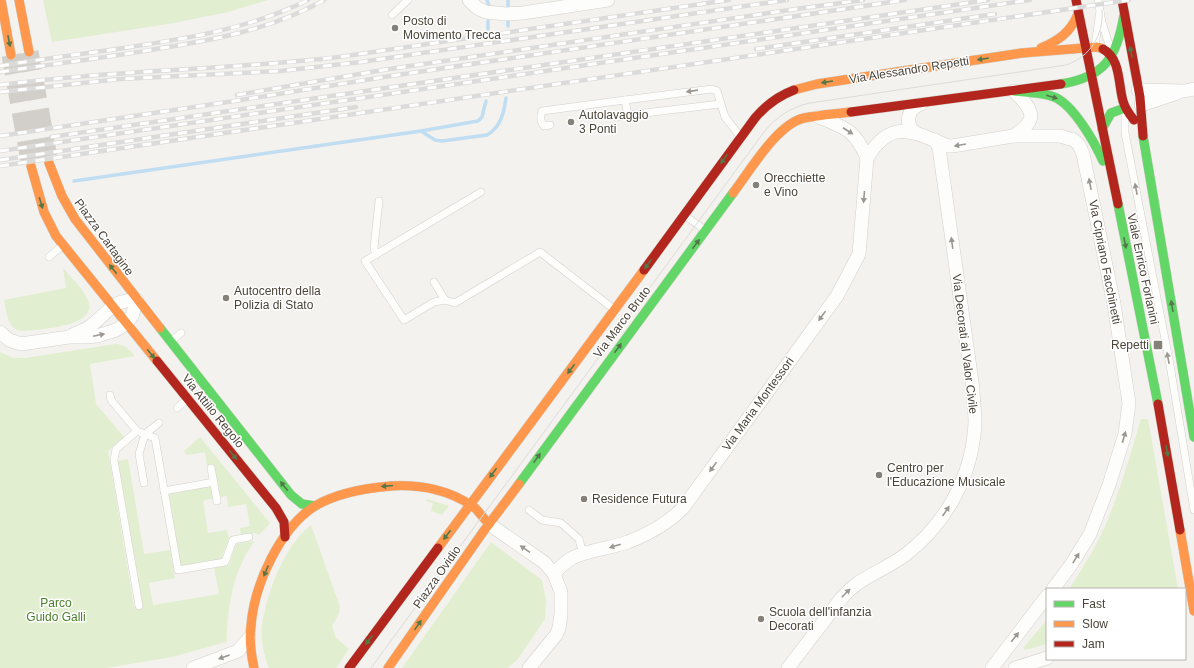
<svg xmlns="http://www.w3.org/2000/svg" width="1194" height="668" viewBox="0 0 1194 668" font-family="Helvetica,sans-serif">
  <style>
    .green { fill: #e1eecf }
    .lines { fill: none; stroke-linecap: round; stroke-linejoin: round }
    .stream { stroke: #c0ddf1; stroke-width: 3.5 }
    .secondary-tunnel { stroke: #d2cfca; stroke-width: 19; stroke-dasharray: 19 10; stroke-linecap: butt }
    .lane-casing { stroke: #d2d0cb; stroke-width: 8 }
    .street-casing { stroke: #d2d0cb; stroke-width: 14 }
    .fast-casing { stroke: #d3cfc5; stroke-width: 10 }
    .slow-casing { stroke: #d3cfc5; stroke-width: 10 }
    .jam-casing { stroke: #d3cfc5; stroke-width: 10 }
    .lane { stroke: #fdfdfc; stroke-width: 7 }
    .street { stroke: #fdfdfc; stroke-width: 13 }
    .fast { stroke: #63d668; stroke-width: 9 }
    .slow { stroke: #ff974d; stroke-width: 9 }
    .jam { stroke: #b3261e; stroke-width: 9 }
    .tram { stroke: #dbdbda; stroke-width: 1 }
    .rail-casing { stroke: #dbdbda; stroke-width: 4.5 }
    .rail { stroke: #fff; stroke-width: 3; stroke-dasharray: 9; stroke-linecap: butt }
    .oneway { fill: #537749 }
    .oneway2 { fill: #9b9791 }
    .poi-dot { fill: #868178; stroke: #fff; stroke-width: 1.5 }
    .labels { text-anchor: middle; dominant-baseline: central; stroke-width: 3; stroke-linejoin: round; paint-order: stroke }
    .poi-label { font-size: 12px; fill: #4b4439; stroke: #fff; text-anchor: start }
    .street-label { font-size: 12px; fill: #4b4439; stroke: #fff }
    .park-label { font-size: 12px; fill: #4a7f2a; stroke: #fff }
  </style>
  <rect width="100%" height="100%" fill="#f4f2ee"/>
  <g class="green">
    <polygon points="43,0 268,0 228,12 174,23 52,42"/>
    <path d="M63,268C70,277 84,289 88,300C99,327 40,329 25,331C7,332 7,313 4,300L66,288Z"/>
    <path d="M116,344C125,344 129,350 135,356L90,364L96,404L124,437L108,451L134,607L143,606L118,461L128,459L144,554L170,550L175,578L149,583L153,605L219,594L214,568L229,565L236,544L254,541C234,571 227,604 227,641L226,642L172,657L106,668H0V352L14,358H25Z"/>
    <path d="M1141,419H1148L1178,589H1069C1078,575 1087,561 1095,547C1116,507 1128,462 1141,419Z"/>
    <polygon points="200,437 270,523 259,535 256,533 241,535 240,528 250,526 246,504 228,507 227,496 220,497 214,464 207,465 205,452 187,455 184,451"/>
    <polygon points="211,486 213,498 203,501 208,533 227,530 229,538 221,559 181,566 169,494"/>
    <polygon points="427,499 449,506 442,515 431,511 433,503 426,501"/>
    <path d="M311,525L340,607L339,613L332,626L336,638L349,649L336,668H269C264,655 260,639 262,626C266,594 285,544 311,525Z"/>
    <polygon points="491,542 542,580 546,600 545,619 518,659 508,668 402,668"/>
    <polygon points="1047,620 1047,644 1025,650 1023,648"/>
  </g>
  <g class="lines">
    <g class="stream">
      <polyline points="487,0 489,6"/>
      <polyline points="508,7 508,0"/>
      <polyline points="508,21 508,26"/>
      <polyline points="488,29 488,21"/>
      <polyline points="421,131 478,121 482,117 486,101"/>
      <path d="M74,181L421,131L435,140L442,141L487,135C501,127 504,112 506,98"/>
    </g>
    <g class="secondary-tunnel">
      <polyline points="29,52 49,163"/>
      <polyline points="11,55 31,166"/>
    </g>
    <g class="lane-casing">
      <g id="lane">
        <polyline points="1098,0 1102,22 1110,48"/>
        <polyline points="392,15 408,0"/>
        <polyline points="1095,46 1100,11"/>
        <polyline points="720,104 628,115 625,100 712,89 717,91 725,117 739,135"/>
        <polyline points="1125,114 1125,133 1170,365 1194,510"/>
        <polyline points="616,117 628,115"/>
        <path d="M550,125L544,126C540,122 540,117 542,111L625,100"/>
        <polyline points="481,192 365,261 404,320 434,302 445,300 455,303 540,252 615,310"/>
        <polyline points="684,215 705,230"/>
        <polyline points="376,255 374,248 379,201"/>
        <polyline points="49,257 62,246"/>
        <polyline points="434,282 445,300"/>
        <polyline points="170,342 181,333"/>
        <polyline points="110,395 111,400 137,431 155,438 178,570 225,562 233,540 249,537"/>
        <polyline points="177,408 188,399"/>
        <polyline points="137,431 116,449 114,460 139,606"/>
        <polyline points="211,468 217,501"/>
        <polyline points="144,483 139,454 145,434 159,423"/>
        <polyline points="164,491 214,482"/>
        <polyline points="529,510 542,520 561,523 579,539 583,554"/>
      </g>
    </g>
    <g class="street-casing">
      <g id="street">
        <polyline points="469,0 477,8 486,12 506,14 523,13 608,0"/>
        <polyline points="1138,90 1184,91 1194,89"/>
        <polyline points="1141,105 1177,93"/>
        <path d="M819,117C847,129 854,129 867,158"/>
        <path d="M916,133C904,124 907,109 921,104"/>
        <path d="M1013,136C1040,120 1033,110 1014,91"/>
        <path d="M0,332L9,340L21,344L69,337H85L97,336L116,330L126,324L132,316L137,300C110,300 108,314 89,327C83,331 75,333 69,337"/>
        <polyline points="489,524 545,563 554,574 561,592 561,614 559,628 556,635 529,668"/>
        <path d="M554,574C559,568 565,562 572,558C587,550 611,548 628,542C649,534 667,524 683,508L837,296L859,254L867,158C891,118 912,131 948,146H952L1013,136H1060L1074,140L1079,145L1083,154L1114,304L1129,403L1125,434L1109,485L1090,534L1071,565L1053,589"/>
        <polyline points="193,668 238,651 249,638"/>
        <path d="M788,668L840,600C845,594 851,588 858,583C873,573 890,566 905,555C946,524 973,475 975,422C975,411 973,400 973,389L939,148L935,140"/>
        <polyline points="992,668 1047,596"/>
        <polyline points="1015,668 1047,658"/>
      </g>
    </g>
    <g class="fast-casing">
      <g id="fast">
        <path d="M1061,84C1105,77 1117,57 1124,15"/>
        <path d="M1014,91C1027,93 1042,92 1054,97C1073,104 1095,143 1103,161"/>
        <polyline points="1102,129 1111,113 1125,108"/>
        <polyline points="1143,136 1194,437"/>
        <polyline points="1118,204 1158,404"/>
        <polyline points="160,328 291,495 302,504 315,506"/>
        <polyline points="519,484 733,193"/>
      </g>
    </g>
    <g class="slow-casing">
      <g id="slow">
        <polyline points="1,0 11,55"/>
        <polyline points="19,0 29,52"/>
        <path d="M1041,48C1058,41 1071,32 1078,14"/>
        <polyline points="794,90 817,84 1022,53 1097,47 1103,49"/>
        <polyline points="49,163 62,196 75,219 160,328"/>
        <polyline points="31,166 44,212 56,236 157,361"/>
        <path d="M733,193C750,171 777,124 804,118C819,115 835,114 851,112"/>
        <polyline points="1180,530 1194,611"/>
        <polyline points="438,548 644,270"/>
        <path d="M254,668C251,654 249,640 251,626C254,585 280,528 315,506C337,493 366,488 391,486C420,484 451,490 475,508C480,513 484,519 489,524"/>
        <polyline points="388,668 483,532 519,484"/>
      </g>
    </g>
    <g class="jam-casing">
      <g id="jam">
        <polyline points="1076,0 1118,204"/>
        <polyline points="1122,0 1140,97 1143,136"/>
        <path d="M1103,49C1121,59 1118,84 1123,101C1125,108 1129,114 1134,120"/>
        <polyline points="851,112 1061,84"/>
        <path d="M644,270L755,118C766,105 778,96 794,90"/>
        <polyline points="157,361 276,508 284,522 285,537"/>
        <polyline points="1158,404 1180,530"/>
        <polyline points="349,668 438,548"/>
      </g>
    </g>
    <use href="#lane" class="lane"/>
    <use href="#street" class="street"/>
    <use href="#fast" class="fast"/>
    <use href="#slow" class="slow"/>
    <use href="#jam" class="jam"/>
    <path class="tram" d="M371,668L764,132C776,117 791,107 810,103L1066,65C1090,57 1104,35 1102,10"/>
    <g class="rail-casing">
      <g id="rail">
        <polyline points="756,49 995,14"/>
        <path d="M0,66C41,59 82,54 124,48C189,38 249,29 308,0"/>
        <path d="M0,72C52,64 104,58 156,49C214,40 273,29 324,0"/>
        <path d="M0,85C113,70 227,70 339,57L729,0"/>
        <polyline points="0,92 120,79 280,71 361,62 787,0"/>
        <polyline points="237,95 383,70 796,9 863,0"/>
        <polyline points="0,136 241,100 384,77 905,0"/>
        <polyline points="51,137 988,0"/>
        <polyline points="0,151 1030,0"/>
        <polyline points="0,160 356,107"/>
        <polyline points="0,166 1129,0"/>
      </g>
    </g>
    <use href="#rail" class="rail"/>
  </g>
  <defs><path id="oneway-solid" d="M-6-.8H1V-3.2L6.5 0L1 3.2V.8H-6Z"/></defs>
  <g class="oneway">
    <use href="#oneway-solid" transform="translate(9 41) rotate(79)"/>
    <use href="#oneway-solid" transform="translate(1131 52) rotate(-101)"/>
    <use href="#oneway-solid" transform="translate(983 59) rotate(171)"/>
    <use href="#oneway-solid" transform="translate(827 82) rotate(171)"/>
    <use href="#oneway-solid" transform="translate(1052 97) rotate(16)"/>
    <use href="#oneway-solid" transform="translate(724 159) rotate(126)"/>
    <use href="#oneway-solid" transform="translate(41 203) rotate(73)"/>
    <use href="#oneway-solid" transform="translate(1125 243) rotate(78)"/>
    <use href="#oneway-solid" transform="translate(696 244) rotate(-53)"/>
    <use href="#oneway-solid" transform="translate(648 264) rotate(126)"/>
    <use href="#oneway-solid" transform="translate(113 269) rotate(-128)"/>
    <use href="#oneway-solid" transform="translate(1172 306) rotate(-100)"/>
    <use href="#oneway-solid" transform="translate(618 348) rotate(-53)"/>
    <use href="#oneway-solid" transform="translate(151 354) rotate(51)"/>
    <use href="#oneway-solid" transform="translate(571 369) rotate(127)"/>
    <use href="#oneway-solid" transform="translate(1167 451) rotate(80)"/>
    <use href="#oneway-solid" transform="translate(233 455) rotate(51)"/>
    <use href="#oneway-solid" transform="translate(537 458) rotate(-54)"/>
    <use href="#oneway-solid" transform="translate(493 473) rotate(126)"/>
    <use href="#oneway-solid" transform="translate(284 486) rotate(-128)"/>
    <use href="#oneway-solid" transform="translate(387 486) rotate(175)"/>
    <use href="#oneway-solid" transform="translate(447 535) rotate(127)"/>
    <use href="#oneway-solid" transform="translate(266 571) rotate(113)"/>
    <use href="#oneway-solid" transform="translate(418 625) rotate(-55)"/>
    <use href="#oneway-solid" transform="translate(369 640) rotate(127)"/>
  </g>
  <g class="oneway2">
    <use href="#oneway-solid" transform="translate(692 91) rotate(172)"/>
    <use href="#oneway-solid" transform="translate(848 131) rotate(33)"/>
    <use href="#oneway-solid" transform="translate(960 145) rotate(170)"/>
    <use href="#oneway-solid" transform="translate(1090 184) rotate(-101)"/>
    <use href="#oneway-solid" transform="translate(1136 189) rotate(-101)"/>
    <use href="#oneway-solid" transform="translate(864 197) rotate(95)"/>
    <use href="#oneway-solid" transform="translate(952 243) rotate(-98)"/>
    <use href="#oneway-solid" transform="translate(822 316) rotate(126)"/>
    <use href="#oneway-solid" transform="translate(99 335) rotate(-12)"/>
    <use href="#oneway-solid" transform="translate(1168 358) rotate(-101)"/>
    <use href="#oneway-solid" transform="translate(1124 437) rotate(-74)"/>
    <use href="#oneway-solid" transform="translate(713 467) rotate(126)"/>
    <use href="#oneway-solid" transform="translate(946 511) rotate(-56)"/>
    <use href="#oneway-solid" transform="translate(615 546) rotate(163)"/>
    <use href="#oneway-solid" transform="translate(525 549) rotate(-146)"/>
    <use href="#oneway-solid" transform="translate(1076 558) rotate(-58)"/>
    <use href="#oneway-solid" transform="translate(846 593) rotate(-45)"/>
    <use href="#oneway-solid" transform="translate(1015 637) rotate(-52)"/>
    <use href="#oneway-solid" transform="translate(224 657) rotate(160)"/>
  </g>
  <g class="poi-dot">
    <circle cx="395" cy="28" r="4"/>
    <circle cx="571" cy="122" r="4"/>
    <circle cx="756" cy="185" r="4"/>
    <circle cx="226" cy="298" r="4"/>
    <rect x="1153" y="340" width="10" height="10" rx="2"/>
    <circle cx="879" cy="475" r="4"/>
    <circle cx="584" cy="499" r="4"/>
    <circle cx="761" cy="619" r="4"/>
  </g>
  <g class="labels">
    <g class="poi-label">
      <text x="403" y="21">Posto di<tspan x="403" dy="14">Movimento Trecca</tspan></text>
      <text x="579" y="115">Autolavaggio<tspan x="579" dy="14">3 Ponti</tspan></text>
      <text x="764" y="178">Orecchiette<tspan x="764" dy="14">e Vino</tspan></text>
      <text x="234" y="291">Autocentro della<tspan x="234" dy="14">Polizia di Stato</tspan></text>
      <text x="1149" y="345" text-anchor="end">Repetti</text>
      <text x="887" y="468">Centro per<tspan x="887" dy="14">l'Educazione Musicale</tspan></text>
      <text x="592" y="499">Residence Futura</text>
      <text x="769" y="612">Scuola dell'infanzia<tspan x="769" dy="14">Decorati</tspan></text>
    </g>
    <g class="street-label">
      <text transform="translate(909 70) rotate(-9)">Via Alessandro Repetti</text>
      <text transform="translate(104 237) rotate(54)">Piazza Cartagine</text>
      <text transform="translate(1105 262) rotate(79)">Via Cipriano Facchinetti</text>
      <text transform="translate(1143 269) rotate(78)">Viale Enrico Forlanini</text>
      <text transform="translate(622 322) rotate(-53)">Via Marco Bruto</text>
      <text transform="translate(965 344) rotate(83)">Via Decorati al Valor Civile</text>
      <text transform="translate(758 404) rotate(-54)">Via Maria Montessori</text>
      <text transform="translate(213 411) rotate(51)">Via Attilio Regolo</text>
      <text transform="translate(437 577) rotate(-55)">Piazza Ovidio</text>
    </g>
    <g class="park-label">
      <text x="56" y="603">Parco<tspan x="56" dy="14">Guido Galli</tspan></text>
    </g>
  </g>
  <rect x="1046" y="588" width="140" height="72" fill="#ffffff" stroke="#b7b4b0"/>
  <rect x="1054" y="601" width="20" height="6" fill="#63d668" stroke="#b7b4b0"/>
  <text x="1082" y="608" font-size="12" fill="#4b4439">Fast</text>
  <rect x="1054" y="621" width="20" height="6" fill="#ff974d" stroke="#b7b4b0"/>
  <text x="1082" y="628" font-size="12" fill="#4b4439">Slow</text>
  <rect x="1054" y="641" width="20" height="6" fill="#b3261e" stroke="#b7b4b0"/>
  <text x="1082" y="648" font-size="12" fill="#4b4439">Jam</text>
</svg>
